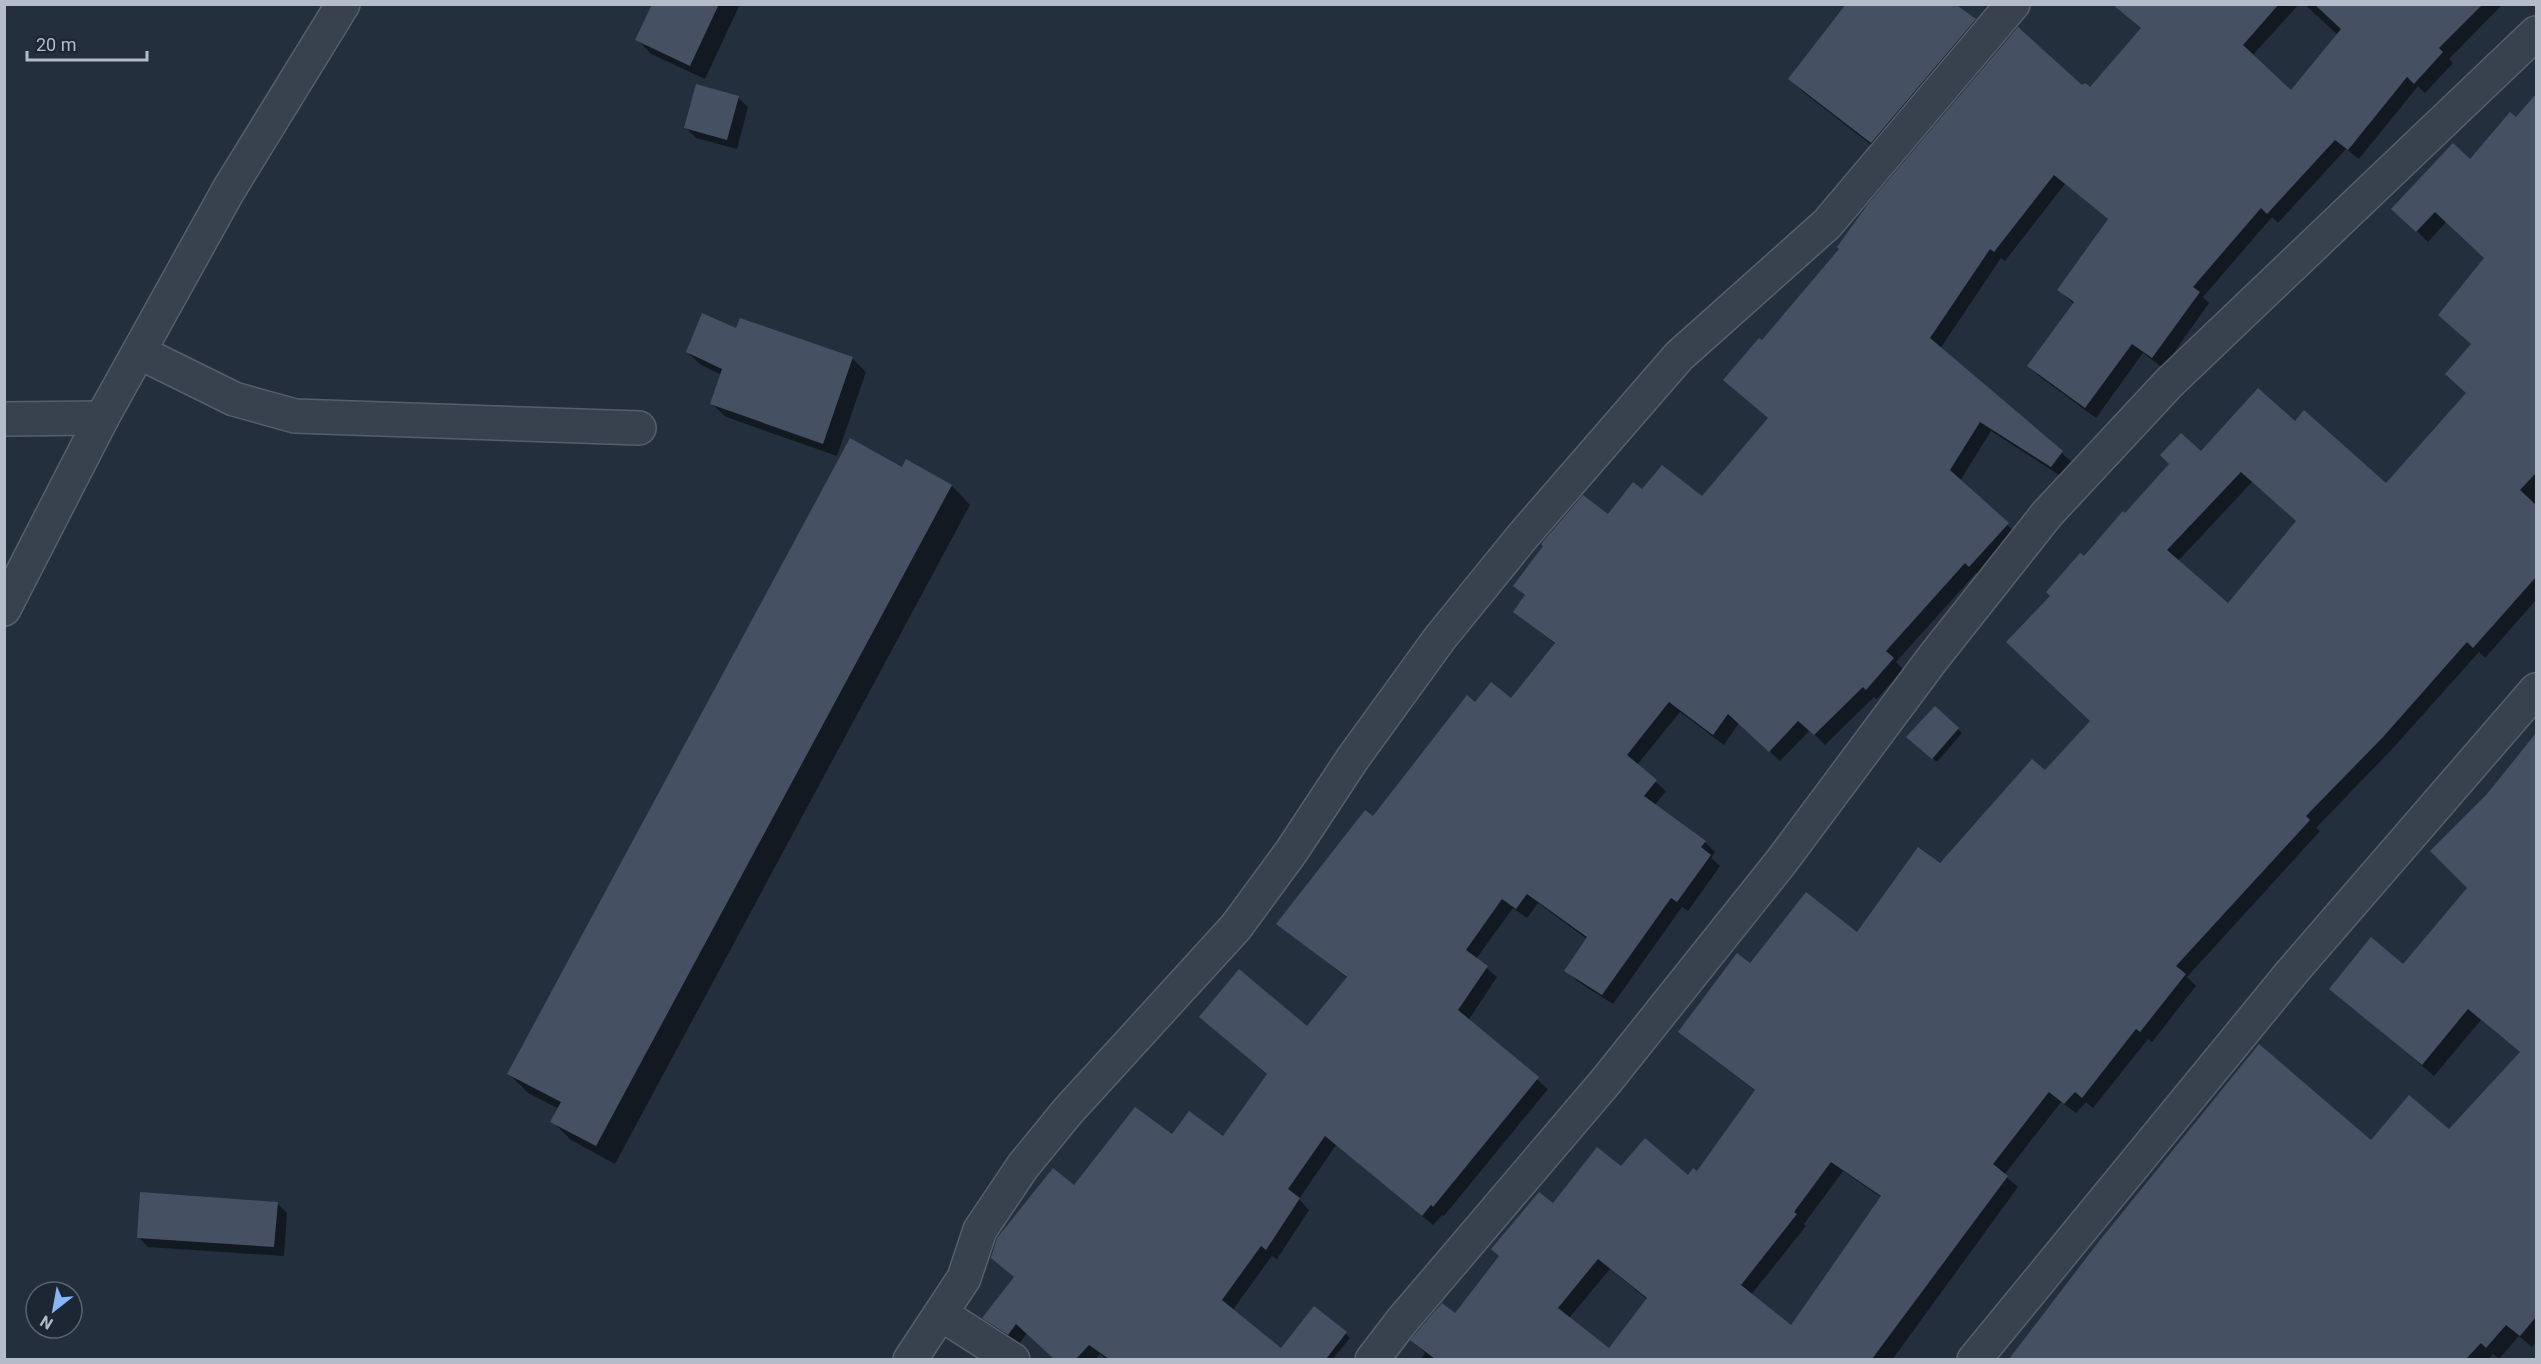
<svg xmlns="http://www.w3.org/2000/svg" width="2541" height="1364" viewBox="0 0 2541 1364" font-family="Roboto,sans-serif">
  <style>
    .shadow { fill: #0007; fill-rule: evenodd }
    .building { fill: #455162; fill-rule: evenodd }
    .lines { fill: none; stroke-linecap: round; stroke-linejoin: round }
    .minor-casing { stroke: #565f6c; stroke-width: 36 }
    .minor { stroke: #38414e; stroke-width: 33 }
  </style>
  <rect width="100%" height="100%" fill="#242f3e"/>
  <g class="shadow">
    <polygon points="653,4 740,4 705,79 651,54 637,39"/>
    <polygon points="2118,4 2299,4 2252,56 2291,92 2338,35 2304,4 2503,4 2449,59 2453,63 2425,93 2418,86 2359,159 2346,149 2278,223 2272,217 2203,297 2209,303 2163,368 2143,353 2096,418 2039,376 2029,366 2074,304 2059,290 2109,220 2065,184 2005,261 2001,258 1940,349 2072,462 2062,477 1991,431 1960,481 2018,535 1980,576 1976,573 1896,662 1903,669 1877,699 1874,697 1825,745 1810,730 1780,761 1739,723 1724,745 1680,712 1637,765 1666,791 1654,806 1705,842 1715,852 1711,858 1720,866 1688,911 1682,907 1613,1004 1577,981 1566,970 1587,939 1538,903 1527,918 1513,908 1476,959 1497,977 1468,1021 1548,1089 1444,1216 1442,1215 1433,1225 1336,1145 1299,1199 1309,1210 1277,1259 1272,1256 1232,1311 1282,1351 1340,1328 1350,1338 1332,1360 1107,1360 1100,1354 1095,1360 1055,1360 1027,1333 1019,1344 995,1328 984,1318 1015,1278 992,1257 1074,1187 1172,1136 1223,1138 1268,1075 1211,1027 1307,1028 1347,978 1278,923 1475,704 1511,700 1555,644 1515,612 1526,597 1515,586 1643,491 1702,498 1769,419 1725,380 1762,342 2083,87 2090,89 2142,29 2117,6"/>
    <polygon points="1975,20 1987,32 1884,155 1802,91 1790,79"/>
    <path d="M2536,96V600L2485,658L2479,652L2394,747L2316,828L2320,831L2187,977L2196,986L2152,1042L2148,1039L2093,1108L2086,1102L2076,1113L2061,1102L2004,1175L2018,1187L1892,1360H1420L1425,1353L1413,1340L1455,1315L1554,1205L1621,1168L1688,1177L1697,1173L1756,1091L1691,1042L1680,1032L1751,965L1857,934L2045,772L2092,721L2084,558L2125,515L2201,453L2295,423L2386,485L2467,394L2486,258L2447,221L2428,242L2404,219L2516,119ZM2253,481L2298,521L2228,605L2178,561ZM1843,1171L1882,1198L1791,1328L1751,1295L1806,1226L1804,1224ZM1610,1269L1648,1300L1609,1351L1569,1318Z"/>
    <polygon points="738,98 748,107 737,149 696,138 686,128"/>
    <polygon points="737,330 852,358 866,372 837,456 726,417 712,404 722,375 701,365 687,352"/>
    <polygon points="952,486 970,505 615,1164 571,1140 552,1121 559,1109 528,1093 509,1074"/>
    <polygon points="1935,708 1962,733 1937,762 1913,741"/>
    <polygon points="2536,746 2536,1342 2532,1347 2519,1336 2499,1359 2493,1354 2488,1360 2011,1360 2054,1302 2371,1142 2449,1131 2521,1053 2481,1020 2434,1076 2331,989 2403,966 2469,888"/>
    <polygon points="277,1203 287,1213 284,1256 148,1247 138,1237"/>
  </g>
  <g class="building">
    <polygon points="652,4 719,4 690,66 635,40"/>
    <polygon points="1846,4 1955,4 1976,19 1871,143 1788,79"/>
    <polygon points="2112,4 2279,4 2243,45 2291,90 2341,29 2314,4 2483,4 2439,48 2443,52 2414,84 2407,77 2348,150 2335,140 2267,214 2261,208 2193,287 2200,292 2152,358 2132,344 2085,408 2027,366 2074,302 2057,290 2108,219 2054,175 1994,252 1990,249 1930,338 2063,451 2051,467 1980,422 1950,470 2009,523 1969,567 1965,563 1886,651 1894,658 1866,690 1863,687 1814,735 1798,721 1769,752 1728,714 1713,735 1669,702 1627,755 1657,780 1644,796 1706,841 1701,847 1711,855 1677,902 1671,898 1602,995 1564,971 1587,937 1527,894 1516,909 1502,899 1466,950 1488,966 1458,1010 1539,1077 1433,1207 1431,1205 1422,1216 1325,1136 1288,1189 1300,1198 1266,1250 1261,1246 1222,1300 1281,1348 1314,1306 1347,1332 1326,1359 1109,1359 1089,1345 1076,1359 1054,1359 1016,1324 1008,1335 982,1318 1014,1277 991,1258 997,1238 1053,1168 1074,1185 1135,1107 1172,1134 1189,1111 1223,1136 1267,1074 1199,1017 1239,969 1307,1026 1347,977 1276,924 1365,810 1373,816 1467,695 1475,702 1491,682 1511,698 1555,643 1513,612 1525,595 1513,586 1543,546 1541,544 1583,495 1608,514 1633,482 1642,489 1662,465 1702,496 1768,418 1723,380 1759,338 1762,340 1839,249 1837,247 1868,204 2018,27 2082,85 2085,83 2090,87 2141,28"/>
    <polygon points="696,84 739,96 727,140 684,128"/>
    <path d="M2536,94V473L2520,490L2536,505V577L2473,648L2467,642L2384,736L2306,816L2310,820L2176,966L2186,974L2140,1032L2136,1029L2082,1098L2075,1092L2064,1104L2049,1092L1993,1164L2008,1176L1872,1359H1435L1410,1340L1442,1303L1455,1313L1499,1256L1491,1249L1539,1192L1553,1203L1597,1147L1621,1166L1645,1138L1688,1175L1693,1168L1697,1171L1755,1090L1678,1032L1737,953L1750,963L1806,892L1857,932L1918,847L1940,863L2032,759L2045,770L2090,721L2006,642L2050,596L2046,592L2080,553L2084,556L2123,511L2125,513L2169,464L2160,455L2181,433L2201,451L2258,388L2295,421L2304,410L2386,483L2466,393L2445,374L2471,344L2438,315L2484,258L2435,212L2416,232L2391,209L2453,143L2470,159L2510,112L2516,117ZM2241,472L2296,521L2228,603L2167,550ZM1831,1162L1881,1196L1791,1325L1741,1285L1797,1214L1794,1212ZM1598,1259L1647,1298L1609,1348L1558,1308Z"/>
    <polygon points="702,313 736,328 740,318 853,357 823,444 710,404 722,369 686,352"/>
    <polygon points="850,438 902,467 906,459 952,485 596,1146 550,1122 561,1102 507,1074"/>
    <polygon points="1935,706 1959,728 1932,759 1906,737"/>
    <polygon points="2536,733 2536,1317 2520,1336 2506,1325 2486,1348 2481,1343 2466,1359 2009,1359 2100,1240 2259,1044 2371,1140 2409,1095 2449,1129 2520,1052 2468,1009 2422,1065 2329,989 2371,937 2403,964 2467,888 2430,851 2487,794"/>
    <polygon points="140,1192 278,1202 274,1247 137,1238"/>
  </g>
  <g class="lines">
    <g class="minor-casing">
      <g id="minor">
        <polyline points="139,352 234,399 295,416 639,428"/>
        <polyline points="4,419 102,418"/>
        <polyline points="4,609 102,418 228,191 343,4"/>
        <polyline points="941,1314 1013,1360"/>
        <polyline points="910,1360 964,1278 980,1230 1023,1166 1068,1111 1236,927 1291,852 1353,758 1440,638 1522,537 1679,356 1827,224 2013,4"/>
        <polyline points="1372,1360 1401,1322 1607,1080 1781,862 1933,658 2047,514 2170,382 2536,33"/>
        <polyline points="1974,1360 2292,972 2536,690"/>
      </g>
    </g>
    <use href="#minor" class="minor"/>
  </g>
  <rect width="2541" height="1364" fill="none" stroke="#b4bcc9" stroke-width="12"/>
  <g transform="translate(54 1310) rotate(211)"><circle r="28" fill="#1d2633" stroke="#59626f" stroke-width="1.5"/>
  <path d="M0-4.5L10 22L0 15L-10 22Z" fill="#8ab4f8"/>
  <text y="-9" font-size="16" font-weight="bold" text-anchor="middle" fill="#b4bcc9">N</text>
  </g>
  <path d="M27 51v9h120v-9" fill="none" stroke="#b4bcc9" stroke-width="3"/>
  <text x="36" y="51" font-size="18" fill="#b4bcc9" stroke="#1d2633" stroke-width="4.5" paint-order="stroke">20 m</text>
</svg>
